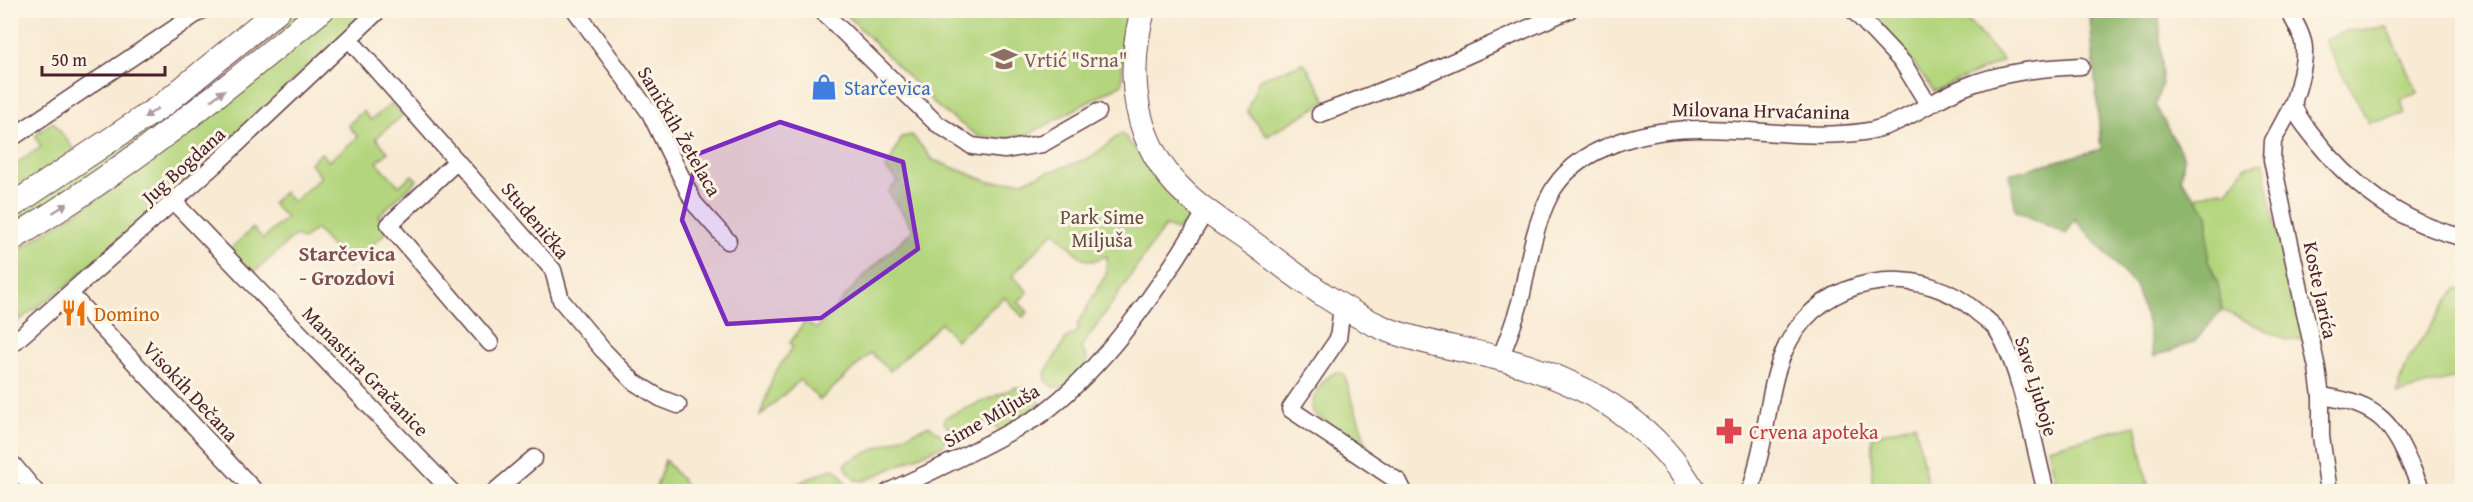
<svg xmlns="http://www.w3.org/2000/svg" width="2473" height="502" viewBox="0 0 2473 502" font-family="'Gentium Book Plus',serif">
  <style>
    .green { fill: #b3d57d; stroke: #7e7a54; stroke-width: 1.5 }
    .forest { fill: #8eb66c; stroke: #6c6a4c; stroke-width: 1.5 }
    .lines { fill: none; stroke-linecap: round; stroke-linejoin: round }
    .street-casing { stroke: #643d44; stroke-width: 19 }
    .secondary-casing { stroke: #643d44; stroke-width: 26 }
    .street { stroke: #fff; stroke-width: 16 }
    .secondary { stroke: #fff; stroke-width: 24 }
    .oneway { fill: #ae9aa0 }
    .marked { fill: #7b2cbf; fill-opacity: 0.2; stroke: #7b2cbf; stroke-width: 4.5; stroke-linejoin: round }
    .labels { text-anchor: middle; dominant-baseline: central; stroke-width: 6; stroke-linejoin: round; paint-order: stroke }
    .education-label { font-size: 20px; fill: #785e54; stroke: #fcf5e5; text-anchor: start }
    .shop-label { font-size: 20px; fill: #366cbe; stroke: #fcf5e5; text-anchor: start }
    .street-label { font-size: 20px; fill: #4a1f2b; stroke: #fcf5e5 }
    .park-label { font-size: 20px; fill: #644c40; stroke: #fcf5e5 }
    .food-label { font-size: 20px; fill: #c56008; stroke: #fcf5e5; text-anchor: start }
    .health-label { font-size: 20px; fill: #be3a42; stroke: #fcf5e5; text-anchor: start }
    .neighbourhood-label { font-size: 21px; font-weight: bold; fill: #7e4f54; stroke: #fcf5e5 }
  </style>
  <rect width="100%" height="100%" fill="#fcf5e5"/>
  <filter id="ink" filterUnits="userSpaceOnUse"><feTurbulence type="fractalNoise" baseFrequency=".0167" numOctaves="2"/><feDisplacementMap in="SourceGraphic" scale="12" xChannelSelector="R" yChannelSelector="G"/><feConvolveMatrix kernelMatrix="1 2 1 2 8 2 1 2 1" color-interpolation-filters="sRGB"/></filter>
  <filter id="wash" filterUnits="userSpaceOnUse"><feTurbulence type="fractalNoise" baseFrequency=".008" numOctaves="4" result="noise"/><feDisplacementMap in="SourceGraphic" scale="24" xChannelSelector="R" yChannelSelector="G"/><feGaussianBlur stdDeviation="1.35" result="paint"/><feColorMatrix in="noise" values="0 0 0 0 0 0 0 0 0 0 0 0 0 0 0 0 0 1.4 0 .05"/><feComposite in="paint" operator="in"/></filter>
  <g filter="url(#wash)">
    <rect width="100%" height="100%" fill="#f8ead3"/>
    <g class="green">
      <polygon points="291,11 306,11 141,142 11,229 11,216"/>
      <polygon points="332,11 368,11 215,154 68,285 11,326 11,254 99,198 146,163"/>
      <polygon points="843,11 1129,11 1124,27 1122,84 1031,133 1003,139 978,136 940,109"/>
      <polygon points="1866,11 1960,11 2003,61 1934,91 1914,64"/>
      <polygon points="2387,27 2418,93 2401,99 2405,114 2369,123 2324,40 2348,31"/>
      <polygon points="1304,63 1327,101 1267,136 1247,111 1259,79"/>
      <polygon points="391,104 403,115 376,138 388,152 377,162 399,186 412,175 417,180 378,216 390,229 349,266 316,229 302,240 296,235 252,274 229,250 253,228 263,239 286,218 272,203 284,192 293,202 321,177 310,163 321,153 329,161 358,137 348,125 363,111 371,120"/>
      <polygon points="53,122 77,153 11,196 11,167 41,147 36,138 37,133"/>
      <polygon points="1122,133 1190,216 1187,224 1176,230 1165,226 1081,348 1087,358 1085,367 1064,387 1053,387 1046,380 1045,373 1067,337 1073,335 1079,328 1077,325 1106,274 1107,256 1092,261 1083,259 1054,231 1012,276 1028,292 1018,302 1028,312 1023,317 1004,297 956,340 941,323 890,371 871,353 820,400 800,380 760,416 774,374 793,347 790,343 805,321 816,329 866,274 914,229 888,192 898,181 886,169 902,137 912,135 933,160 990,182 1023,181 1090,158"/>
      <polygon points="2264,162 2273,216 2304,339 2287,340 2222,310 2218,284 2208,260 2207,238 2196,197 2220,190 2227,192 2245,167"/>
      <polygon points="2457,288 2462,290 2462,376 2396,394 2409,358"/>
      <path d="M1337,372L1344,374L1368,449L1314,414C1307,401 1323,377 1337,372Z"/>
      <polygon points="1016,387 1035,390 1040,400 1039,406 1002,431 985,422 959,436 954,436 944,422 946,417"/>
      <polygon points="1915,424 1929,491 1872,491 1872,436"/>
      <polygon points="929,425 946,439 943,445 864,481 855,480 845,466 848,461"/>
      <polygon points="2136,425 2149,491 2058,491 2048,448"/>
      <polygon points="665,460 691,491 655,491"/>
      <polygon points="831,469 838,471 848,487 838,491 781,491"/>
    </g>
    <polygon class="forest" points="2111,11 2159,11 2162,84 2155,105 2184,158 2181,179 2208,214 2208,260 2218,284 2222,310 2195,341 2154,357 2146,318 2135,286 2075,219 2066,234 2016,211 2009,174 2101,149 2090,18"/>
  </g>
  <g filter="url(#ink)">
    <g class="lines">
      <g class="street-casing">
        <g id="street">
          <polyline points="575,10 650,113 694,203 728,241"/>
          <polyline points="821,10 936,123 972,146 1004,150 1042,144 1098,112"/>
          <polyline points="1853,10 1903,63 1928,104"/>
          <path d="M2288,10C2306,40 2308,49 2299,83C2298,89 2293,99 2294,105C2296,116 2307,128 2313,136C2349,184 2403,224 2462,237"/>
          <polyline points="349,39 553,270 561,300 602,349 634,382 660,398 678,405"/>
          <polyline points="2293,104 2273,141 2272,160 2317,368 2321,396 2321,436 2329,492"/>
          <polyline points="1320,114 1421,76 1569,10"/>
          <polyline points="10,139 202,10"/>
          <polyline points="457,161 389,225 490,343"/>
          <polyline points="174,202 452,492"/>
          <polyline points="70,294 256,492"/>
          <polyline points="1342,307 1338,339 1290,409 1399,482 1404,492"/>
          <polyline points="10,346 218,162 379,10"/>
          <path d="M1500,359C1508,337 1517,317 1522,294C1529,260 1534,226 1550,195C1561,173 1583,157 1604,148C1691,109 1773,144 1863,132C1899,127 1929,102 1962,88C2000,72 2040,68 2081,66"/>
          <path d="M2321,396C2392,405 2395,434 2423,492"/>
          <polyline points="10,461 36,492"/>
          <polyline points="494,492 534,458"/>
          <path d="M888,492C928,473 968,455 1006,434C1018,427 1031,422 1042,414C1107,365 1166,279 1207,209"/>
          <path d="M1749,492C1754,483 1756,471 1758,461C1770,418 1769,368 1796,330C1838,271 1924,265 1977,312C1983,317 1992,323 1997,330C2021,367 2034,447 2046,492"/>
        </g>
      </g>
      <g class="secondary-casing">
        <g id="secondary">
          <path d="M1143,10C1125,77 1134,146 1186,194C1208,215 1237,231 1262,250C1302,280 1342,311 1388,330C1425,344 1464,349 1502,359C1579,380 1653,419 1694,492"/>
          <polyline points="10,207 164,104 278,10"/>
          <path d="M10,240C122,173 222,92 322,10"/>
        </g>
      </g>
      <use href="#street" class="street"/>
      <use href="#secondary" class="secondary"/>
    </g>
    <defs><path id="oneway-solid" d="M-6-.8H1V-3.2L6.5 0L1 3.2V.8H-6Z" transform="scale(1.5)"/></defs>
    <g class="oneway">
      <use href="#oneway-solid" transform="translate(218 95) rotate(-38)"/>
      <use href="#oneway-solid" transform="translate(151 113) rotate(145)"/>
      <use href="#oneway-solid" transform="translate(60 208) rotate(-33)"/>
    </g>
  </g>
  <path class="marked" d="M780,122L903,162L918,249L821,318L727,324L682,220L698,154Z"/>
  <defs>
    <g id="school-bare" transform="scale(2.07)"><path d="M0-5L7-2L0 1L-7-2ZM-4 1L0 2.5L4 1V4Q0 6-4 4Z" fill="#8d6e63" stroke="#fcf5e5" stroke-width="2.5" paint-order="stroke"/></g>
    <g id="shop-bare" transform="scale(2.07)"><path d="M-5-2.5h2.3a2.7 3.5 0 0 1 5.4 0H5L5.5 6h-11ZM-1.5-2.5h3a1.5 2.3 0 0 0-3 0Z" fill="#3f7fe0" stroke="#fcf5e5" stroke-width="2.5" paint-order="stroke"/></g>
    <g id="restaurant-bare" transform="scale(2.07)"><path d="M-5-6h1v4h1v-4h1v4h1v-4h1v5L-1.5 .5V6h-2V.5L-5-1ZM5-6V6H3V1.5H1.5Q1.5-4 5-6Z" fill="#e8710a" stroke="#fcf5e5" stroke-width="2.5" paint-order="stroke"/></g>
    <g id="pharmacy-bare" transform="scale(2.07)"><path d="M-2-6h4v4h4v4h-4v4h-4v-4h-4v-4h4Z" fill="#e0444e" stroke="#fcf5e5" stroke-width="2.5" paint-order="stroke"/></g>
  </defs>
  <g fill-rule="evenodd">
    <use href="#school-bare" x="1004" y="59"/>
    <use href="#shop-bare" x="824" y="87"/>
    <use href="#restaurant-bare" x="74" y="313"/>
    <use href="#pharmacy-bare" x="1729" y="431"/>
  </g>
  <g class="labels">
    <g class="education-label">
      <text x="1024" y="59">Vrtić "Srna"</text>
    </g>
    <g class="shop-label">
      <text x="844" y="87">Starčevica</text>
    </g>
    <g class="street-label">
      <text transform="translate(1761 110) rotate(1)">Milovana Hrvaćanina</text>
      <text transform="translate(680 131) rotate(60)">Saničkih Žetelaca</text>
      <text transform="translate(183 165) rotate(-42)">Jug Bogdana</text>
      <text transform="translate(536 220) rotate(50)">Studenička</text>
      <text transform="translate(2321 290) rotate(78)">Koste Jarića</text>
      <text transform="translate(366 371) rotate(46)">Manastira Gračanice</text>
      <text transform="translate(2037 386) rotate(73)">Save Ljuboje</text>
      <text transform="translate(191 391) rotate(47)">Visokih Dečana</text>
      <text transform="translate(991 415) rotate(-30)">Sime Miljuša</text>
    </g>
    <g class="park-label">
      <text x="1102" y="216">Park Sime<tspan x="1102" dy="23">Miljuša</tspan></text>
    </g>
    <g class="food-label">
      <text x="94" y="313">Domino</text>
    </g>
    <g class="health-label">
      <text x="1749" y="431">Crvena apoteka</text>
    </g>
    <g class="neighbourhood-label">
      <text x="347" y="253">Starčevica<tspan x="347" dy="24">- Grozdovi</tspan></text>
    </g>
  </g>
  <rect width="2473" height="502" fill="none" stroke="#fcf5e5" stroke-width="36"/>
  <path d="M42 66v9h123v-9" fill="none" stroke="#4a1f2b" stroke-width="3"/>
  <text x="51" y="66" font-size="18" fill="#4a1f2b" stroke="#fcf5e5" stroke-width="4.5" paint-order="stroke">50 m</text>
</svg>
